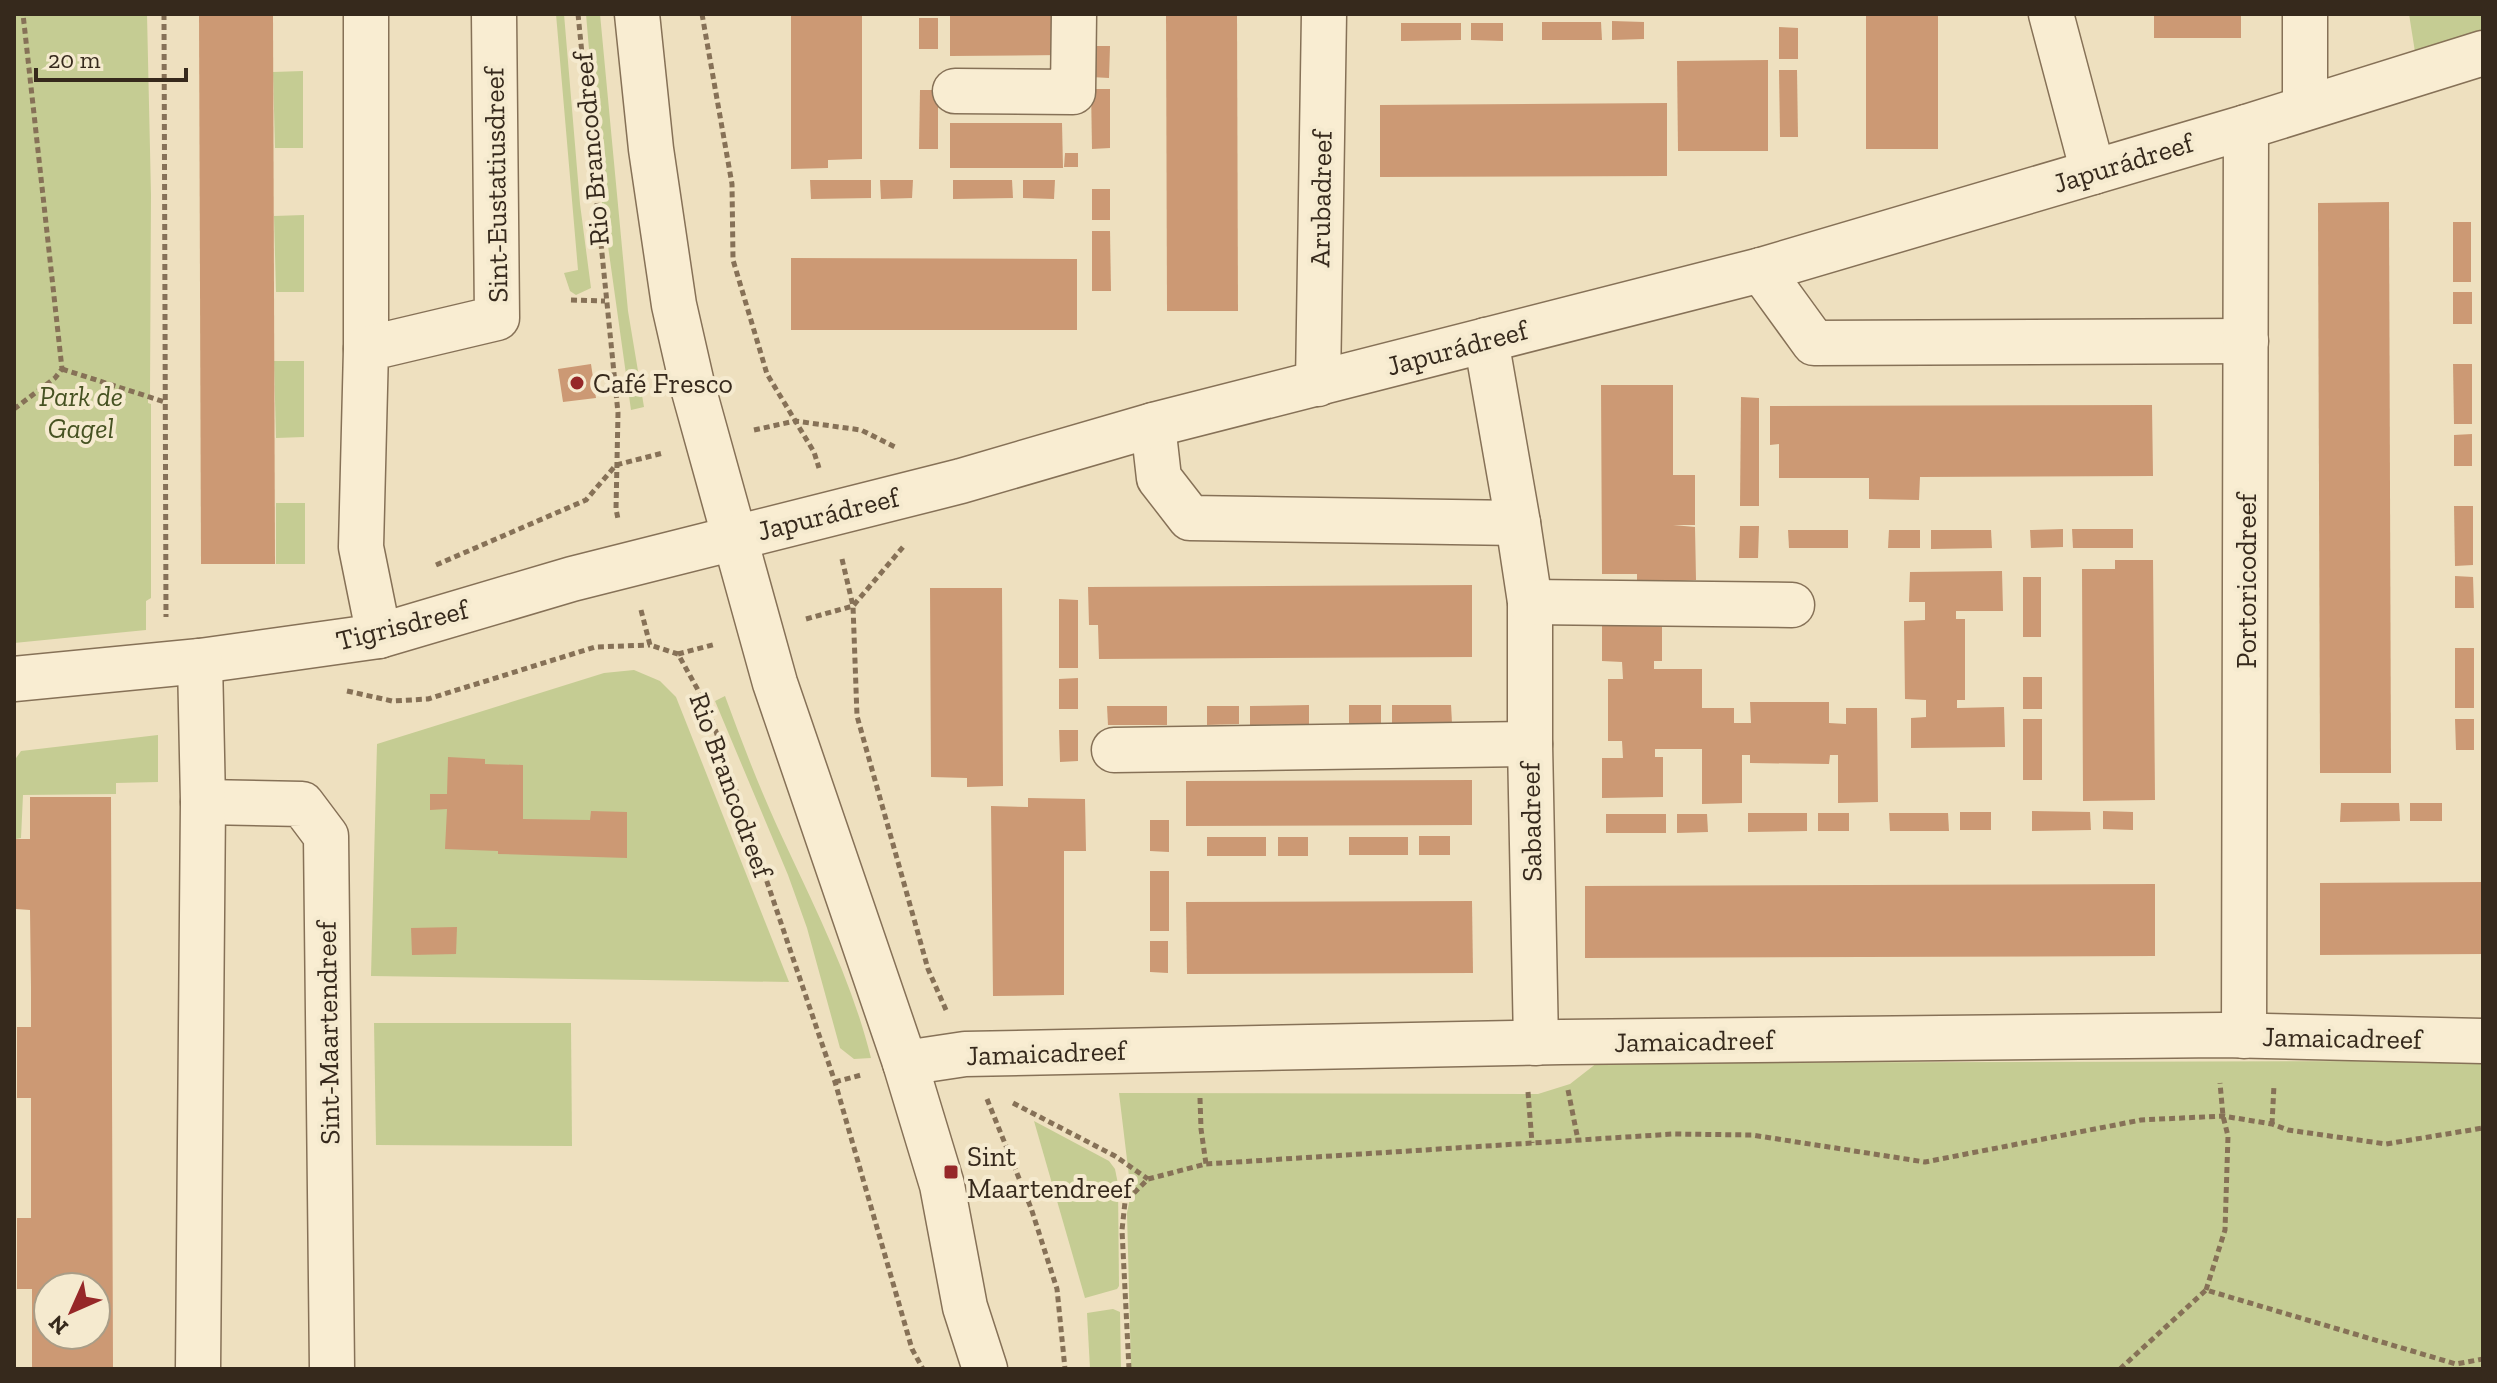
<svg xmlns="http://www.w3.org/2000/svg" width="2497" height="1383" viewBox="0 0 2497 1383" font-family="'Zilla Slab',serif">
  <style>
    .green { fill: #c5cc93 }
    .building { fill: #cc9974; fill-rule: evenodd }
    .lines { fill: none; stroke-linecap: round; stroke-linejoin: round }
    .minor-casing { stroke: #867157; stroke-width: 47 }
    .path { stroke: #867157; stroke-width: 5; stroke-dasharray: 6 4; stroke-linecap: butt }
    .minor { stroke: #f9edd2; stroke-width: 44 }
    .poi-dot { fill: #962728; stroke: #f5eacf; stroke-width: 3 }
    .labels { text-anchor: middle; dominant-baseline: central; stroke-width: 8; stroke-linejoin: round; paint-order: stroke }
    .street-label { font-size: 28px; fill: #36291c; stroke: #f5eacf }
    .poi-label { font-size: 28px; fill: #36291c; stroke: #f5eacf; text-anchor: start }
    .park-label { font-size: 28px; font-style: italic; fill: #465222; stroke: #f5eacf }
  </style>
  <rect width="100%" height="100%" fill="#eee0bf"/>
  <g class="green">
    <polygon points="14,14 147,14 151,195 150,394 148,394 148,403 151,404 151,598 146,601 146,630 14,643"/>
    <polygon points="556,14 564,14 580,204 591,288 576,295 570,291 564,273 578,270"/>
    <polygon points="586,14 600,14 628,311 644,407 631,410 602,203"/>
    <polygon points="2409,14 2483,14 2483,32 2415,52"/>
    <polygon points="303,71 303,148 275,148 273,72"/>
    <polygon points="304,215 304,292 276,292 274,216"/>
    <polygon points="274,361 304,361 304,437 276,438"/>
    <rect x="276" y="503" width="29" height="61"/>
    <polygon points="634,670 660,681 676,697 789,982 371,976 377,744 604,673"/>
    <path d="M725,696C741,740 758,784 777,826C812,902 851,977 871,1058L854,1059L840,1048L807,928L788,875L715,701Z"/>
    <polygon points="158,735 158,782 116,783 116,794 23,795 21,838 16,839 14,876 14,761 21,751"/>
    <polygon points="374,1023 571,1023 572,1146 376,1145"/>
    <polygon points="2425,1061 2483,1063 2483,1369 1131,1369 1127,1213 1131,1193 1119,1093 1538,1094 1570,1084 1597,1063"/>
    <polygon points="1034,1121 1109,1161 1115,1169 1118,1184 1119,1286 1117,1289 1085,1298"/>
    <polygon points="1113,1309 1120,1312 1121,1369 1090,1369 1087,1313"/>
  </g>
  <g class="building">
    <polygon points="199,14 273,14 275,564 201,564"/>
    <polygon points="791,14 862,14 862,159 828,160 828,168 791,169"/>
    <polygon points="950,14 1062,14 1062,55 950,56"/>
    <polygon points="1166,14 1237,14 1238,311 1167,311"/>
    <rect x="1866" y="14" width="72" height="135"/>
    <rect x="2154" y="14" width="87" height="24"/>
    <rect x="919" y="18" width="19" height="31"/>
    <polygon points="1612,21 1644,22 1644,39 1612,40"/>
    <polygon points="1542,22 1601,22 1602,40 1542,40"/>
    <polygon points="1401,23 1461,23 1461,40 1401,41"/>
    <polygon points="1471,23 1503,23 1503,41 1471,40"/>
    <polygon points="1779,27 1798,28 1798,59 1779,59"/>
    <polygon points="1091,46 1110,46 1109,78 1091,77"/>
    <polygon points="1768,60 1768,151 1678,151 1677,61"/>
    <polygon points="1779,70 1797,70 1798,137 1780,137"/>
    <polygon points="1091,89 1110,89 1110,148 1092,149"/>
    <polygon points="920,90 938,90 938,149 919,149"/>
    <polygon points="1667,103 1667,176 1380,177 1380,105"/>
    <polygon points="950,123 1062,123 1063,168 950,168"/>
    <polygon points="1065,153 1078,153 1078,167 1064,167"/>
    <polygon points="810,180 871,180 871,198 811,199"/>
    <polygon points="880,180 913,180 912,198 881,199"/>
    <polygon points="953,180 1012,180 1013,198 953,199"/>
    <polygon points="1023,180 1055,180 1054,199 1023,198"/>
    <rect x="1092" y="189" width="18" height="31"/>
    <polygon points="2389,202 2391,773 2320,773 2318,203"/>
    <rect x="2453" y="222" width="18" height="60"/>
    <polygon points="1092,231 1110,231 1111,291 1092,291"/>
    <polygon points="791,258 1077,259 1077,330 791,330"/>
    <rect x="2453" y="292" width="19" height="32"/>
    <polygon points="591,364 596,398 563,402 558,369"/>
    <polygon points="2453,364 2472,364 2472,424 2454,424"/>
    <polygon points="1601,385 1673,385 1673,475 1695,475 1695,525 1673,525 1695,527 1696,580 1637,583 1637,574 1602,574"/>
    <polygon points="1741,397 1759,398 1759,506 1740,506"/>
    <polygon points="2152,405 2153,476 1920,477 1919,500 1869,499 1869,478 1779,478 1779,444 1770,445 1770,406"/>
    <polygon points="2472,434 2472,466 2454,466 2454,435"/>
    <polygon points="2454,506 2473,506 2473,565 2455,566"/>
    <polygon points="1740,526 1759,526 1758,558 1739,558"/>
    <polygon points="2063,529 2063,547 2031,548 2030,530"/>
    <polygon points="2072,529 2133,529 2133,548 2073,548"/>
    <polygon points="1788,530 1848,530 1848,548 1789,548"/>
    <polygon points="1889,530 1920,530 1920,548 1888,548"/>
    <polygon points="1931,530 1991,530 1992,548 1931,549"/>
    <polygon points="2115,560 2153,560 2155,800 2083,801 2082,569 2115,569"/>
    <polygon points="2002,571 2003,611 1956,611 1956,619 1965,619 1965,700 1957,700 1957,708 2004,707 2005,747 1911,748 1911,718 1926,717 1926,700 1905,699 1904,621 1925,620 1925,602 1909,602 1910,572"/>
    <polygon points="2455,576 2473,577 2474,608 2455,608"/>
    <rect x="2023" y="577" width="18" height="60"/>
    <polygon points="1472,585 1472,657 1099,659 1098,625 1089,625 1088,587"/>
    <polygon points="930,588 1002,588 1003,786 967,787 967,778 931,777"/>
    <polygon points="1059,599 1078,600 1078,668 1059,668"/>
    <polygon points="1602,622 1662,622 1662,661 1654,661 1654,669 1702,669 1702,708 1734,708 1734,723 1751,723 1750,702 1829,702 1829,723 1846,724 1846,708 1877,708 1878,802 1838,803 1838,755 1830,755 1829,764 1750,763 1750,755 1742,755 1742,803 1702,804 1702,749 1655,749 1655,757 1663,757 1663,797 1602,798 1602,758 1623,758 1622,741 1608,741 1608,679 1623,679 1622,662 1602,661"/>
    <rect x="2455" y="648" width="19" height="60"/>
    <rect x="2023" y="677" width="19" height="32"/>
    <polygon points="1078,678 1078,709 1059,709 1059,679"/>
    <polygon points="1309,705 1309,724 1250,725 1250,706"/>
    <rect x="1349" y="705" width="32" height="19"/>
    <polygon points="1392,705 1451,705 1452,723 1392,724"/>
    <polygon points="1107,706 1167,706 1167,725 1108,725"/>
    <polygon points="1207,706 1239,706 1239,724 1207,725"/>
    <rect x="2023" y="719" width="19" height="61"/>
    <polygon points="2455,719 2474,719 2474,750 2456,750"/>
    <polygon points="1059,730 1078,730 1078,761 1060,762"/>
    <polygon points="448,757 485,759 485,764 523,765 523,819 590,820 591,811 627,812 627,858 498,854 498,851 445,849 447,809 430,810 430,794 447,794"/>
    <polygon points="1472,780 1472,825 1186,826 1186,781"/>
    <path d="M30,797H111L113,1369H32V1289H17V1218H31V1098H17V1027H31V987L30,910L16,909V839H30ZM48,1287H96V1335H48Z"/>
    <polygon points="1028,798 1085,799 1086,851 1064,851 1064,995 993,996 991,806 1028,807"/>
    <polygon points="2341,803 2399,803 2400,821 2340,822"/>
    <rect x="2410" y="803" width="32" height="18"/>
    <polygon points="2032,811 2090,812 2091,830 2032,831"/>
    <polygon points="2103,811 2133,812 2133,830 2103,829"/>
    <rect x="1960" y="812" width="31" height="18"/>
    <polygon points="1748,813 1807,813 1807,831 1748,832"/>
    <rect x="1818" y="813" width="31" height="18"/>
    <polygon points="1889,813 1948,813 1949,831 1890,831"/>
    <rect x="1606" y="814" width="60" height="19"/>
    <polygon points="1677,814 1707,814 1708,832 1677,833"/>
    <polygon points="1150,820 1169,820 1169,852 1150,851"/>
    <rect x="1419" y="836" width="31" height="19"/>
    <rect x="1207" y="837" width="59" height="19"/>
    <rect x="1278" y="837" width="30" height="19"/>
    <rect x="1349" y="837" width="59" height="18"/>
    <rect x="1150" y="871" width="19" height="60"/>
    <polygon points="2483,882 2483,954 2320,955 2320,883"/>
    <polygon points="2155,884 2155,956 1585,958 1585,886"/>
    <polygon points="1472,901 1473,973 1187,974 1186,902"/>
    <polygon points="457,927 456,954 412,955 411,928"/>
    <polygon points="1150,941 1168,941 1168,973 1150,972"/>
  </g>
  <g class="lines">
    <g class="minor-casing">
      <g id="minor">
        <polyline points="366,14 366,349"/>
        <polyline points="637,14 651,149 674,305 692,384 775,683 905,1063 942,1185 965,1307 985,1369"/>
        <polyline points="2051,14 2093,172"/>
        <polyline points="2305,14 2305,108"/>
        <polyline points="955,91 1073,92 1074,14"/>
        <polyline points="1761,270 1814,343 2246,341"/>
        <polyline points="1486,340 1518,523 1530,602 1530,744 1536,1043"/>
        <polyline points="1318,384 1324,14"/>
        <polyline points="1153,425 1159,478 1190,518 1518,523"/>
        <polyline points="1530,602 1792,605"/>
        <polyline points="379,636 361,547 366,349 497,318 494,14"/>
        <polyline points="14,679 200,661 379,636 572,579 961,481 1153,425 1761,270 2246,127 2483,53"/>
        <polyline points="1114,750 1530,744"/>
        <polyline points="203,802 302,804 326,836 332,1369"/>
        <polyline points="2244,1036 2246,127"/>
        <polyline points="905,1063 965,1054 1562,1042 2222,1035 2483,1041"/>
        <polyline points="198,1369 203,802 200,661"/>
      </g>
    </g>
    <g class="path">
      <polyline points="164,14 166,617"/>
      <polyline points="578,14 618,413 616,509 618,519"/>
      <polyline points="702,14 732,184 733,260 767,374 814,452 819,468"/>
      <polyline points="571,300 605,301"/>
      <polyline points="62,369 165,402"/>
      <polyline points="14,409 55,378 62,369 23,14"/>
      <polyline points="754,430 795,421 861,430 895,447"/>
      <polyline points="842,559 853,606 857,716 928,969 946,1010"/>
      <polyline points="436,565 586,500 616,465 663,453"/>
      <polyline points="641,610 650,645 678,654 708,708 835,1082 912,1349 923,1369"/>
      <polyline points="806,619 853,606 903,547"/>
      <polyline points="678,654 716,644"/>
      <polyline points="347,691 392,701 428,699 595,647 650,645"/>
      <polyline points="835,1082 861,1075"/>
      <polyline points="1568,1090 1578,1140"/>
      <polyline points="1528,1092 1532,1143"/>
      <polyline points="1200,1098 1201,1129 1206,1164"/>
      <polyline points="987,1099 1031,1208 1057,1289 1065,1369"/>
      <polyline points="1013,1103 1115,1156 1148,1179"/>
      <polyline points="2272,1124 2274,1085"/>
      <polyline points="2206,1290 2225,1230 2228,1136 2223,1116 2220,1083"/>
      <polyline points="1129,1369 1122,1230 1125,1202 1148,1179 1206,1164 1673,1134 1752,1135 1925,1162 2141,1120 2223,1116 2272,1124 2288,1130 2386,1144 2483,1128"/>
      <polyline points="2120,1369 2206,1290 2456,1364 2483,1359"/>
    </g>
    <use href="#minor" class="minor"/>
  </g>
  <g class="poi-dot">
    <circle cx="577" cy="383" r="8"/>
    <rect x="943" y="1164" width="16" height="16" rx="4"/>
  </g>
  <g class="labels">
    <g class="street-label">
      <text transform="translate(591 149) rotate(-95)">Rio Brancodreef</text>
      <text transform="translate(2123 163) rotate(-17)">Japurádreef</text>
      <text transform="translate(496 185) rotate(-91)">Sint-Eustatiusdreef</text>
      <text transform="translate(1321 199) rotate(-89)">Arubadreef</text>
      <text transform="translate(1457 348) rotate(-15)">Japurádreef</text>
      <text transform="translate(828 514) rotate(-14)">Japurádreef</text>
      <text transform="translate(2246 581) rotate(-90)">Portoricodreef</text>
      <text transform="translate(402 625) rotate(-14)">Tigrisdreef</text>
      <text transform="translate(731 785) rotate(70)">Rio Brancodreef</text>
      <text transform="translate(1531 822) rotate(-91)">Sabadreef</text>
      <text transform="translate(328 1033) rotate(-91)">Sint-Maartendreef</text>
      <text transform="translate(2342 1038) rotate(1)">Jamaicadreef</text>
      <text transform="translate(1694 1041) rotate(-1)">Jamaicadreef</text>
      <text transform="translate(1046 1053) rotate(-2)">Jamaicadreef</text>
    </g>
    <g class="poi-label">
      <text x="593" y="383">Café Fresco</text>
      <text x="967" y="1156">Sint<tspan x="967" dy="32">Maartendreef</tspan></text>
    </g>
    <g class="park-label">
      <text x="81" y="396">Park de<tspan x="81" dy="32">Gagel</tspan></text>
    </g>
  </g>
  <rect width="2497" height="1383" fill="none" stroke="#36291c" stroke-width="32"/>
  <g transform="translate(72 1311) rotate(225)"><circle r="38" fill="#f5eacf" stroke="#a99d87" stroke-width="2"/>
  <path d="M0-6L14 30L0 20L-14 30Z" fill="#962728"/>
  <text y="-12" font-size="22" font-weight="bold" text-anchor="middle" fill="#36291c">N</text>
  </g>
  <path d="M36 68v12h150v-12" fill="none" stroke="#36291c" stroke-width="4"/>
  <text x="48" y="68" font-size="24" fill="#36291c" stroke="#f5eacf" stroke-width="6" paint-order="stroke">20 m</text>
</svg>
